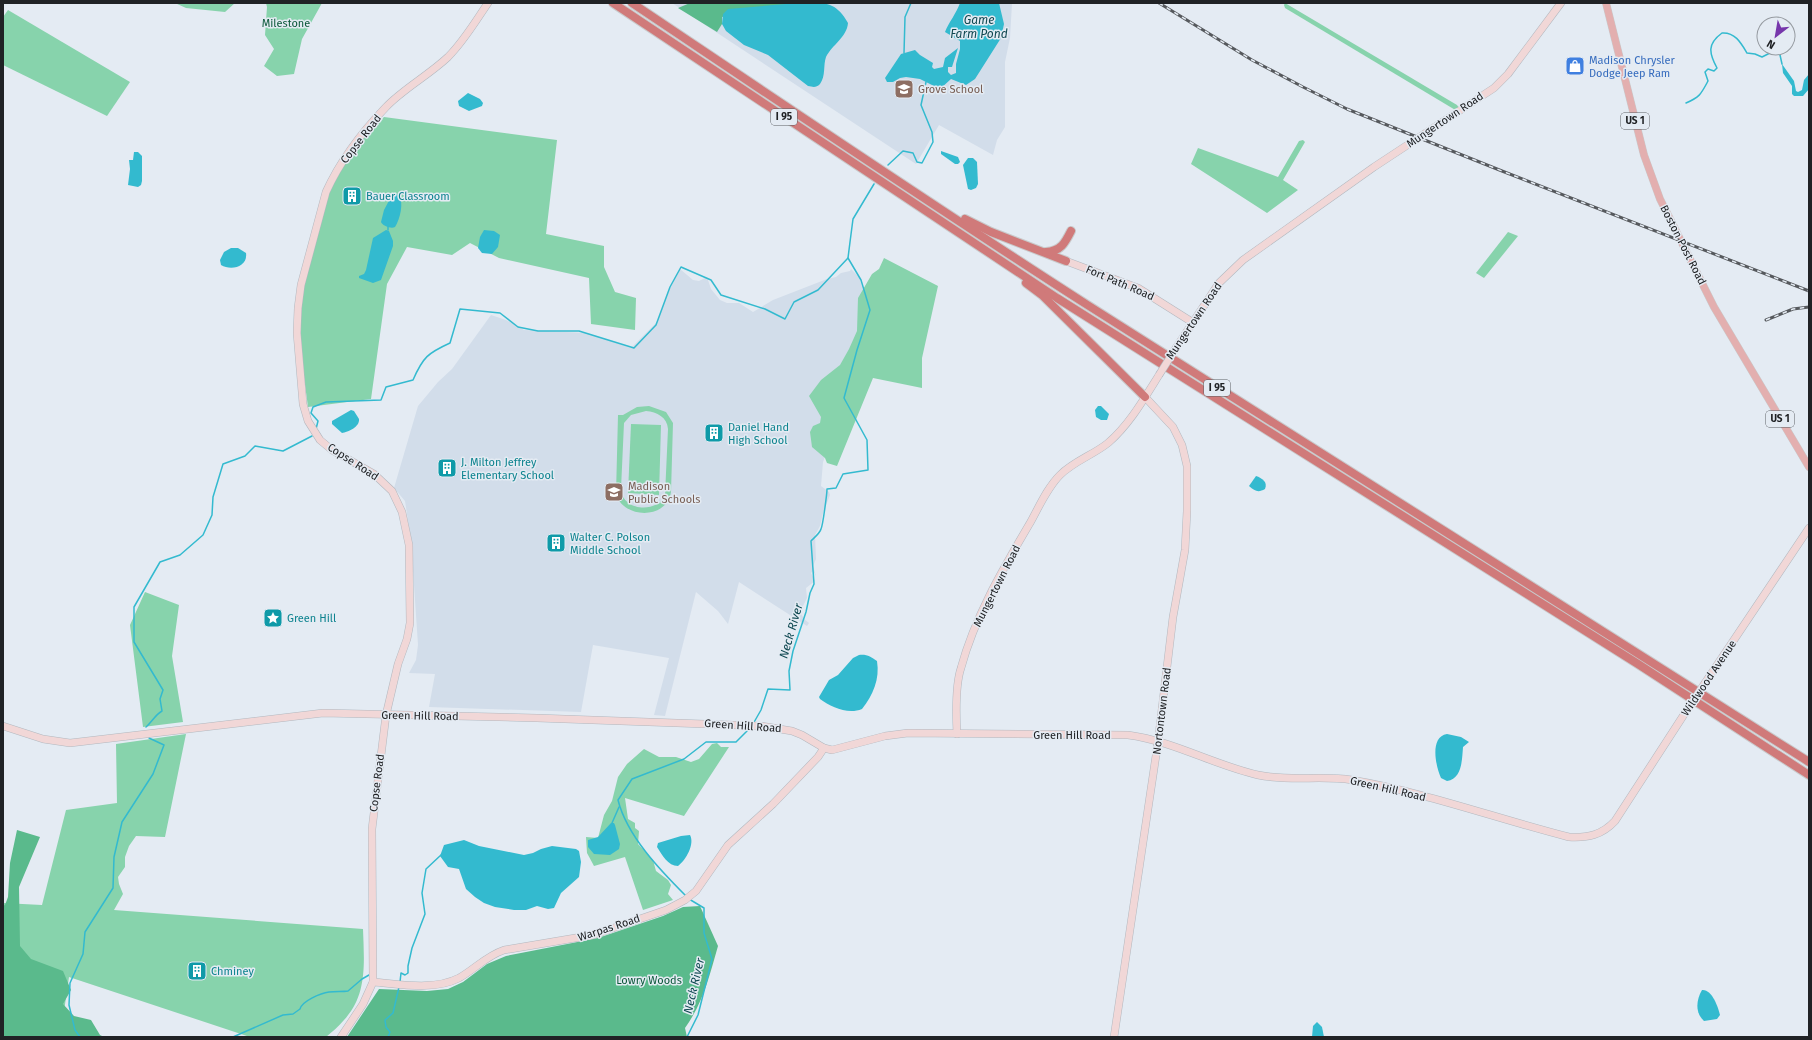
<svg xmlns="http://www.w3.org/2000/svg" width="1812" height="1040" viewBox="0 0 1812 1040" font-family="'Fira Sans',sans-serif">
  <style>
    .built { fill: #d2ddea }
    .green { fill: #87d3ac; fill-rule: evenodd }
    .forest { fill: #5aba8c }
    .water { fill: #33bacf }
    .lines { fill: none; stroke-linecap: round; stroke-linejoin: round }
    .stream { stroke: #33bacf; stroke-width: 1.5 }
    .secondary-casing { stroke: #b2b8bf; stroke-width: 8 }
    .primary-casing { stroke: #c9cacb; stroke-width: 8 }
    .highway-casing { stroke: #c9cacb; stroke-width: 10 }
    .secondary { stroke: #f1d7d7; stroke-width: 7 }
    .primary { stroke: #e3afaf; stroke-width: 7 }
    .highway { stroke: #d07a7a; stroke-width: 8 }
    .rail-casing { stroke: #56595d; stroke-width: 3 }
    .rail { stroke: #e4ebf3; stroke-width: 1.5; stroke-dasharray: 4.5; stroke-linecap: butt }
    .secondary-bridge-casing { stroke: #b2b8bf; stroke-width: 8; stroke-linecap: butt }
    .secondary-bridge { stroke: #f1d7d7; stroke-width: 7 }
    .labels { text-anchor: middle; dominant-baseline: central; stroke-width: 3; stroke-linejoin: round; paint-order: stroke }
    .shield { fill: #e4ebf3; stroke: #5b5e63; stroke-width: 1 }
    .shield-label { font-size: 10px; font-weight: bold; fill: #202225 }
    .park-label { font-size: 11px; fill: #0b583a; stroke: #e4ebf3 }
    .shop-label { font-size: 11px; fill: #366cbe; stroke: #e4ebf3; text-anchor: start }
    .education-label { font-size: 11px; fill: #785e54; stroke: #e4ebf3; text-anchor: start }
    .street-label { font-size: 11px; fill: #202225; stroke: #e4ebf3 }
    .culture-label { font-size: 11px; fill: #0d838f; stroke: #e4ebf3; text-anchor: start }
    .water-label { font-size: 12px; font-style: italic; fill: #0f4851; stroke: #e4ebf3 }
  </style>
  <rect width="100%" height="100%" fill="#e4ebf3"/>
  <g class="built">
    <polygon points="672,3 1012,3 1010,38 1005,62 1005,127 997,140 993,155 939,125 916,164"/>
    <polygon points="680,269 693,280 699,281 707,277 711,289 720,300 727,303 739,303 753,312 773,300 827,279 836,277 841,273 850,271 851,269 859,277 866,299 825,457 823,462 821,486 829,492 830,495 823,513 820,526 815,535 816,559 813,566 816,576 813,571 811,573 815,581 806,588 807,598 800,612 804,619 809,623 807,626 739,582 728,624 718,611 696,592 665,716 654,715 669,658 593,645 581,712 429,707 435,674 409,673 416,660 418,645 411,540 405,501 394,488 418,406 438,382 452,369 491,315 506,320 524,330 587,333 631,348 657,322 668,293"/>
  </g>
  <g class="green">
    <polygon points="175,3 235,3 225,12 186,8"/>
    <polygon points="266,3 322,3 302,39 294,74 277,76 264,66 274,49 265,35 267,7"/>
    <polygon points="1285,3 1457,105 1459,108 1457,111 1285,8 1284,5"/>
    <polygon points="8,10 130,82 107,116 3,65 3,17"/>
    <polygon points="384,117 557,140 546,234 604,246 604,267 615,292 636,298 635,330 591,324 589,278 499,258 470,243 452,255 407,247 387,284 371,399 308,407 297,325 308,260 326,192 351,149"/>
    <polygon points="1303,140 1305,142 1283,180 1298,190 1267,213 1191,164 1198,148 1278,177 1299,141"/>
    <polygon points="1508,232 1518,236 1484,278 1476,273"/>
    <polygon points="884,258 938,286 922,358 922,388 873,378 837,466 827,463 825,458 812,447 810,432 813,426 820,423 821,417 809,396 821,380 840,365 849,349 857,331 858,298 872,274 879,269"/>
    <path d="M649,406L666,412L673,423L671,492C667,520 623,519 616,494L618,415H623L637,407ZM646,411C657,412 667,417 668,429L665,495C657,514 622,511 621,489L624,423L631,415Z"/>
    <polygon points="631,424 661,425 659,495 628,493"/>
    <polygon points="145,592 179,605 172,656 183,722 143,727 130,625"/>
    <path d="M186,734L165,837L136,836L129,846L125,857V867L118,877L119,884L123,894L114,910L363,929C364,961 368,995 344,1020C339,1026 332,1032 326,1037H250L69,977L62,1025L3,1037V903L42,905L66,810L117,803L116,744Z"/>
    <polygon points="717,743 721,747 729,747 684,816 625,798 628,819 635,823 635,828 639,831 638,844 653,860 656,871 668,880 671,885 668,894 673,900 643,910 625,857 594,866 587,853 586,837 598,838 604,815 612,801 618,777 627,764 644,749 659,757 676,757 691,762 699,759 712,744"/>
  </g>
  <g class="forest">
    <polygon points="690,3 798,3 722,17 722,24 717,32 678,8"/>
    <polygon points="17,830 40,837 19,887 20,946 31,959 63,971 71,990 63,1004 74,1016 91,1020 100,1035 104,1037 3,1037 3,906 5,905 8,897 10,863"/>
    <path d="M700,906L718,946C709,977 704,1001 685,1028L687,1037H347L379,989L427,991L448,989L463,982L487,964L506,956L598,938L663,916L683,907Z"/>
  </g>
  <g class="water">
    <path d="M798,3C823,3 835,0 848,23C847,37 832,45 826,57C823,65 826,76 820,84C816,88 813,87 808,86L768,55L744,45L726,31L722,24L723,14L728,9Z"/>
    <path d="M960,3H999L1004,24L1001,38L975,79L966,85L951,79L940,89L920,79L906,77L900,78L893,82H887L885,78L901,54L915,50L920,55L933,63L932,67L934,69L943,67L945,58L958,48L952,67H948V72L951,75L956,73V64L960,49V41L945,32C949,22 956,14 960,3Z"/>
    <polygon points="1782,64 1794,81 1796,91 1798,92 1802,90 1804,80 1809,74 1809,89 1803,96 1794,96 1792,94 1792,86 1783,73"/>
    <polygon points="468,93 480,99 483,103 482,106 469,111 459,106 458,101"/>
    <polygon points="941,151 958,157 960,162 958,164 955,164 941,154"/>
    <polygon points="134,152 138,152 142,156 142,181 141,185 138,187 128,185 130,169 129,160 133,160"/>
    <polygon points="968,158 973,158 977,162 978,184 976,188 971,190 968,189 963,165"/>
    <path d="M395,194L399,195C404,203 400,219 395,227C391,229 383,226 381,222L384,210L392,195Z"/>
    <polygon points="386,230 389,231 393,241 393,246 381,280 373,283 359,278 359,276 364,274 366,270 373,238"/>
    <polygon points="484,230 494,231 500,235 498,247 492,254 482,253 478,248 480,237"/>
    <path d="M238,248L246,253C248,267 231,271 221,265L220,260L224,252L231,248Z"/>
    <polygon points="1101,406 1109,414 1107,420 1101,420 1096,417 1095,410 1098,406"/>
    <path d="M351,410L354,411C355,413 358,417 359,419C360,427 348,432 342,433L332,424V421Z"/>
    <path d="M1256,476C1262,478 1268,482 1265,489C1258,493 1255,491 1249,486Z"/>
    <path d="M859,655C867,654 871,657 877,661C880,679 873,695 862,709C848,715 831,707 820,699L819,697L829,680L838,675L853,658Z"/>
    <path d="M1447,734L1461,737L1469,742L1463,747C1462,760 1462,779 1447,781L1441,778C1436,767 1429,737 1447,734Z"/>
    <polygon points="611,823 614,823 615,825 620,844 619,849 610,855 594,854 588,847 588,840 598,837"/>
    <path d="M690,835C695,844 686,860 678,866C668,866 662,855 657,847L658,843L681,836Z"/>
    <polygon points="464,840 479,846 524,855 533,853 541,849 552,846 576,849 579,851 581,862 579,877 561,893 554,908 548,909 537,906 526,910 514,910 495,907 484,903 475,897 466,889 459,869 448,867 440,856 444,845"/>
    <path d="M1702,990C1712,989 1718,1007 1720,1015L1717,1019L1704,1021C1695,1013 1696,1000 1702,990Z"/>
    <polygon points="1317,1022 1322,1027 1324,1037 1312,1037 1313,1026"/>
  </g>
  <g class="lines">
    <g class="stream">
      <polyline points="904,53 905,17 911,3"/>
      <path d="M1686,103C1700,97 1701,94 1708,81L1705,72L1708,69L1714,71L1717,68C1709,53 1707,44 1722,33C1735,32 1741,43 1747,53L1755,54L1762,57L1774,51L1780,55L1782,64"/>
      <polyline points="888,165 903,151 913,153 917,162 922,163 933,142 932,132 921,105 926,82"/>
      <polyline points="388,230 388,227"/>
      <path d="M316,429L318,421L311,413L313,407L326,402L381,400L386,387L413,380C423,357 428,353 450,343L460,309L500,313L518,327L538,331H579L634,348L656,325L670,287L681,267L711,280L721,295L765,309L785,319L794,302L818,290L848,258"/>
      <path d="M753,724L761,710L768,689L790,690L789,671L793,651L806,612L810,593L814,584L811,541C814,538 820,533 821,529C823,525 827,493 827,489L836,488L843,474L868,470L867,440L844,398L857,350L870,310L861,280L848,258L850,242L853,219L874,184"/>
      <path d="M146,727C152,722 155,715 162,711L160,699L163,690L134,642V607L160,562L180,555L203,535L212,515L213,497L223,464L245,456L255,446L283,451L312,436"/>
      <polyline points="612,823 619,807"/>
      <path d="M686,896C660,870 627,836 618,800L632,779L684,759L706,742H736L750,728"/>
      <polyline points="400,982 401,973 405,975 408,973 408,966 412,948 425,914 422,893 426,869 441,855"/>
      <polyline points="80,1037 75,1030 69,1005 70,983 83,954 85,932 113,888 114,857 122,822 153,774 164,745 149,738"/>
      <path d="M233,1037L283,1015L293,1014L300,1009C302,1001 321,993 329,992C336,991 342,992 348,991L362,979L369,975"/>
      <polyline points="388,1037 390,1032 386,1027 385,1020 393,1013 399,987"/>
      <polyline points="687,1037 698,1015 712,959 704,933 704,908 689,899"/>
    </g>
    <g class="secondary-casing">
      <g id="secondary">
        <polyline points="1066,261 1138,288 1192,322"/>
        <polyline points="1176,348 1219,283 1243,260 1374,167 1494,88 1508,74 1561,3"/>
        <polyline points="1705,683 1809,528"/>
        <path d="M3,726L43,739L70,743L323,713L537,718L761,726L792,731L802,735L824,748L832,750L885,736L908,733L1128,735C1173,741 1214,765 1258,775C1290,782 1321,775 1352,780C1424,792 1498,819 1569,837C1588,838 1602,835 1615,821L1685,713"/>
        <path d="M957,734C956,714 955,686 961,668C975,616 1003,569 1030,523C1039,507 1047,488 1060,475C1074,461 1093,455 1108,443C1129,425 1144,399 1159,375"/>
        <path d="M373,982L372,829L386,715L398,664L407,639L410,623L409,545L402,512L392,491L374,474L332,450L320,440L308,421L303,404L297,333L298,308L301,285L326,192C340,161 362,132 386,107C403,89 429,75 448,57C464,41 475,22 488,3"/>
        <path d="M341,1037L363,1004L373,982C400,984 433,991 459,978C475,969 486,956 504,950L593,935L666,910L685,900L696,891L728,845L773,804L818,757L824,748"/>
        <polyline points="1114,1037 1158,742 1173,617 1185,550 1187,511 1187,466 1182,445 1173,427 1145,397"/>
      </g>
    </g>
    <g class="primary-casing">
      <polyline id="primary" points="1606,3 1644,155 1660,199 1714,307 1809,467"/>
    </g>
    <g class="highway-casing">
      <g id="highway">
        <polyline points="613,3 1057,298 1638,664 1809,775"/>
        <path d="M632,3C784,105 936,208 1089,306C1328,460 1570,608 1809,762"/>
        <polyline points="965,219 991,232 1066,261"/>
        <path d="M1046,252C1061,251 1065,243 1071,231"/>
        <polyline points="1026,283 1042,295 1145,397"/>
      </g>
    </g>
    <use href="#secondary" class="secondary"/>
    <use href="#primary" class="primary"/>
    <use href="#highway" class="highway"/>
    <g class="rail-casing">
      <g id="rail">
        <polyline points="1159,3 1252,60 1303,87 1347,109 1502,171 1809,291"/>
        <polyline points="1766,320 1793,309 1809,307"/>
      </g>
    </g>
    <use href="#rail" class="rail"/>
    <g class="secondary-bridge-casing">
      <g id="secondary-bridge">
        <polyline points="1159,375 1176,348"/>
        <polyline points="1685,713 1705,683"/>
      </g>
    </g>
    <use href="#secondary-bridge" class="secondary-bridge"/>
  </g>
  <defs>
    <g id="shop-square" transform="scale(1)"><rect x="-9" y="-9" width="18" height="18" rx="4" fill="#3f7fe0" stroke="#e4ebf3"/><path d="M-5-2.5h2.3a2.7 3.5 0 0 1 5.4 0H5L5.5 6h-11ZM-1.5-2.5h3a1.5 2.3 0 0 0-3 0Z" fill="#fff"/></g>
    <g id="school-square" transform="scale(1)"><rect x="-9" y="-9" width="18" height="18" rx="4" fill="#8d6e63" stroke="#e4ebf3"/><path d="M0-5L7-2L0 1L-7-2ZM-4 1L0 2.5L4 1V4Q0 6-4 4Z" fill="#fff"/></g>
    <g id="building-square" transform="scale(1)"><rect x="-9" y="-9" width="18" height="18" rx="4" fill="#0f9aa8" stroke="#e4ebf3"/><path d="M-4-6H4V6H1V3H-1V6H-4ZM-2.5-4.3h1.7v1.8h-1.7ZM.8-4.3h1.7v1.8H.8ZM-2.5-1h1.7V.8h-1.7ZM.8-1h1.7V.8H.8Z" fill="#fff"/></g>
    <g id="sight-square" transform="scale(1)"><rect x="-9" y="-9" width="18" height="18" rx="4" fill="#0f9aa8" stroke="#e4ebf3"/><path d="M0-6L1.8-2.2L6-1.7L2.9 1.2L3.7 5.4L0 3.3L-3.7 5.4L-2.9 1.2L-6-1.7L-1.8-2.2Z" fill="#fff"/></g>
  </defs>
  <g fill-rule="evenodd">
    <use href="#shop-square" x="1575" y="66"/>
    <use href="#school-square" x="904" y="89"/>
    <use href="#building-square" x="352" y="196"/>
    <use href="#building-square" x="714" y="433"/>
    <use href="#building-square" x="447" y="468"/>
    <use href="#school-square" x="614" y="492"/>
    <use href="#building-square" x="556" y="543"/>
    <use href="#sight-square" x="273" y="618"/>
    <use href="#building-square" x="197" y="971"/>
  </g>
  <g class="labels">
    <g class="shield">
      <rect x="771" y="109" width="26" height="16" rx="3"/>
      <rect x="1621" y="113" width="28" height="16" rx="3"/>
      <rect x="1204" y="380" width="26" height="16" rx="3"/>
      <rect x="1766" y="411" width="28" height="16" rx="3"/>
    </g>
    <g class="shield-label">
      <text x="784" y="117">I 95</text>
      <text x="1635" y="121">US 1</text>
      <text x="1217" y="388">I 95</text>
      <text x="1780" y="419">US 1</text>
    </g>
    <g class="park-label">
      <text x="286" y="23">Milestone</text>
      <text x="649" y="980">Lowry Woods</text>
    </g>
    <g class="shop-label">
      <text x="1589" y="60">Madison Chrysler<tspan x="1589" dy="13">Dodge Jeep Ram</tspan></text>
    </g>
    <g class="education-label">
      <text x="918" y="89">Grove School</text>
      <text x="628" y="486">Madison<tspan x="628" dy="13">Public Schools</tspan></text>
    </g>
    <g class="street-label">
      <text transform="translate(1445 120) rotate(-34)">Mungertown Road</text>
      <text transform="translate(361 139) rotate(-52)">Copse Road</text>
      <text transform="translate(1683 245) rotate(63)">Boston Post Road</text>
      <text transform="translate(1120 283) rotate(23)">Fort Path Road</text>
      <text transform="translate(1194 321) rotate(-56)">Mungertown Road</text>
      <text transform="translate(353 462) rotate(33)">Copse Road</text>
      <text transform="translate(997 586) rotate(-63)">Mungertown Road</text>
      <text transform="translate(1709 678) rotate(-56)">Wildwood Avenue</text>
      <text transform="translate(1162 711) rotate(-83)">Nortontown Road</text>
      <text transform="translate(420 716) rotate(1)">Green Hill Road</text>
      <text transform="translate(743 726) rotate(4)">Green Hill Road</text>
      <text x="1072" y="735">Green Hill Road</text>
      <text transform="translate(377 783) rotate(-83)">Copse Road</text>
      <text transform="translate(1388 789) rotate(13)">Green Hill Road</text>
      <text transform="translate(609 928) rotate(-18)">Warpas Road</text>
    </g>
    <g class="culture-label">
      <text x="366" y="196">Bauer Classroom</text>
      <text x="728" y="427">Daniel Hand<tspan x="728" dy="13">High School</tspan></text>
      <text x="461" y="462">J. Milton Jeffrey<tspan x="461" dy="13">Elementary School</tspan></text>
      <text x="570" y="537">Walter C. Polson<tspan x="570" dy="13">Middle School</tspan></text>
      <text x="287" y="618">Green Hill</text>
      <text x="211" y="971">Chminey</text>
    </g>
    <g class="water-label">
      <text x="979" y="20">Game<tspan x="979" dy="14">Farm Pond</tspan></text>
      <text transform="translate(791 631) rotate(-74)">Neck River</text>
      <text transform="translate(694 986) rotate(-77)">Neck River</text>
    </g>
  </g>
  <rect width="1812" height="1040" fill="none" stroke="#202225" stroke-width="8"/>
  <g transform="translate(1776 36) rotate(211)"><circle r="19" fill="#e4ebf3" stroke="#969ba1"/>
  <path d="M0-3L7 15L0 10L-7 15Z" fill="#7636ab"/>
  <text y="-6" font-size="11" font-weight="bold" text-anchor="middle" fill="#202225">N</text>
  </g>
</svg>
